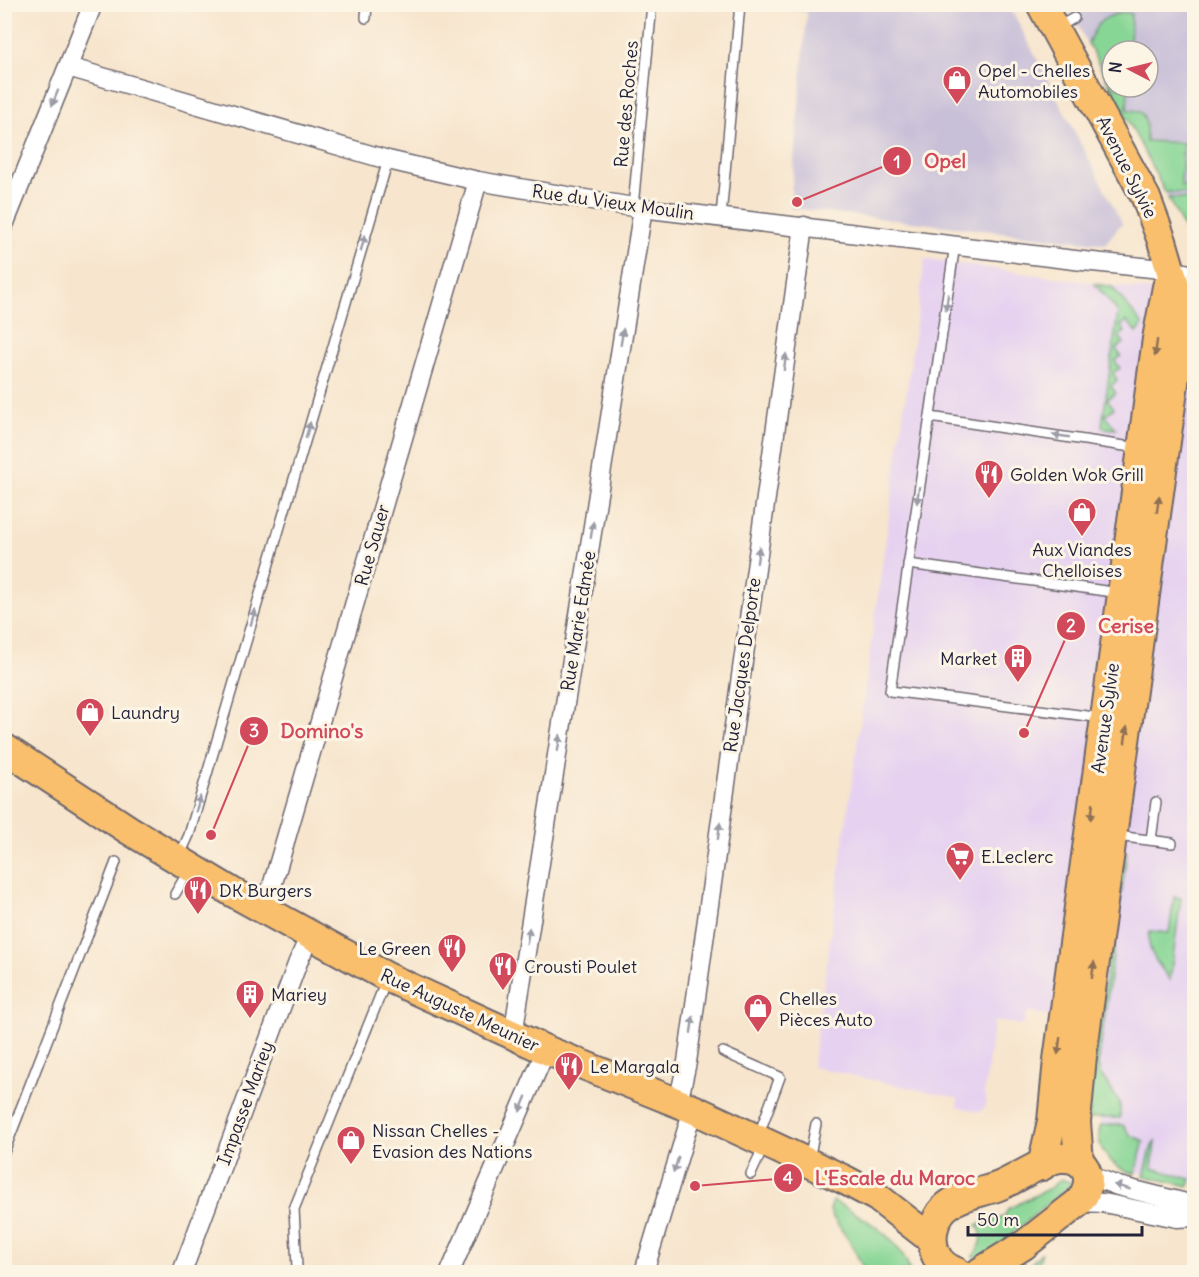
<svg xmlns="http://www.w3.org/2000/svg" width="1199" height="1277" viewBox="0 0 1199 1277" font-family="Delius,sans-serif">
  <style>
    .built { fill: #e6d2f0 }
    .industrial { fill: #c8bfd8; fill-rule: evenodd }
    .green { fill: #88d695; stroke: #557c68; stroke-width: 1.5 }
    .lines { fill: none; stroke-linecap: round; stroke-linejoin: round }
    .service-casing { stroke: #6d666e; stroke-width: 12 }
    .minor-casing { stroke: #6d666e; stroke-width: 21 }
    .primary-casing { stroke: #6d666e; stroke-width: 32 }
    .service { stroke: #fff; stroke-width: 9 }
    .minor { stroke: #fff; stroke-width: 18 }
    .primary { stroke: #f9bf6d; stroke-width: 28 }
    .oneway { fill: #9c9ca7 }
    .oneway2 { fill: #8e7054 }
    .labels { text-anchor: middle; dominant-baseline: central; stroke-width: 6; stroke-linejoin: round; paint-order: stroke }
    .poi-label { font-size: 18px; fill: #22223b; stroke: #fcf5e5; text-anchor: start }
    .street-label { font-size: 18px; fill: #22223b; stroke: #fcf5e5 }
    .leader { fill: none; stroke: #d1495b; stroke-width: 2 }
    .callout-dot { fill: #d1495b; stroke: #fcf5e5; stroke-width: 2 }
    .mark-label { font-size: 18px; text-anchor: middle; font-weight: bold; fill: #fff }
    .callout-label { font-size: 20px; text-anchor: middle; font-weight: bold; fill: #d1495b; stroke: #fcf5e5; stroke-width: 6; stroke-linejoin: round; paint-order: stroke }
  </style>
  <rect width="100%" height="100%" fill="#fcf5e5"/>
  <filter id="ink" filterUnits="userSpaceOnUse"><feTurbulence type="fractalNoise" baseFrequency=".0167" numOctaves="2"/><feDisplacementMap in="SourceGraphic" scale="12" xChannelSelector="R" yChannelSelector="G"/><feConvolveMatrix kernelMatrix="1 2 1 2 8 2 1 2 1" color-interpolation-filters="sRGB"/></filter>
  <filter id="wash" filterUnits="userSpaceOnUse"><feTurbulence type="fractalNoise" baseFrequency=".008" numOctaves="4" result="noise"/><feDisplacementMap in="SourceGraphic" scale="24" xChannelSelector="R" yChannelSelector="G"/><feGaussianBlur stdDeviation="1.35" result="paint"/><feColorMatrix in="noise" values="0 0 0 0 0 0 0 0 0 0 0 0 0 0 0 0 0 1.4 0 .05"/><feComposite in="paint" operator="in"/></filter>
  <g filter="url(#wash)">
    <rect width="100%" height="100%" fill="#f7e5cd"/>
    <polygon class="built" points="925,259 1194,297 1194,1183 1125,1170 1104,1150 1094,1068 1051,1016 1027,1012 1024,1025 994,1021 984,1094 986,1095 985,1108 978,1112 957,1106 958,1098 812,1067"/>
    <g class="industrial">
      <polygon points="755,4 1009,5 1122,223 1105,244 790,208 807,12 755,7"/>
      <path d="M1067,5H1194V240L1188,236ZM1112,51H1148V87H1112Z"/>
    </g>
    <g class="green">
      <path d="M1121,13H1131L1130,51H1112V87H1128L1127,110L1140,111C1148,120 1146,130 1146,141L1183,143L1181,186L1194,187V194L1165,192L1088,43C1097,24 1099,18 1121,13Z"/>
      <polygon points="1168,198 1194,199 1194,240 1188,236"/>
      <polygon points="1095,284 1112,287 1143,325 1137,333 1127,321 1121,326 1125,332 1119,336 1124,343 1116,349 1121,356 1115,361 1120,368 1113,373 1117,380 1111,386 1116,393 1107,399 1114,408 1105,415 1116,429 1103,428 1102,425 1118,312"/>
      <polygon points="1123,849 1127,853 1098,1065 1100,1073 1120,1103 1120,1118 1089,1118 1088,1110"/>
      <path d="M1174,897L1181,898L1170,980C1160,966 1144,950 1150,931L1169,933Z"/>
      <path d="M1101,1125H1123L1130,1135L1144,1141L1135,1174C1114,1169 1092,1148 1101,1125Z"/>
      <polygon points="1155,1142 1152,1168 1191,1179 1189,1186 1144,1176 1152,1146"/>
      <path d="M1061,1179L1070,1182L1069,1186L1007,1238C999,1249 986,1259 973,1256C982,1245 985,1237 977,1225L1004,1217L1008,1209L1050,1188Z"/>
      <path d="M833,1201C861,1215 903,1239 910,1272H865L852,1245L832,1216L830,1210Z"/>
      <polygon points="1042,1252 1036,1272 1023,1272"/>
    </g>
  </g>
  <g filter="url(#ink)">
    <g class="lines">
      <g class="service-casing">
        <g id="service">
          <polyline points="366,18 367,4"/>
          <polyline points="1056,28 1074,18"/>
          <polyline points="633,207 652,4"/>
          <polyline points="721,217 740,4"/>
          <polyline points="955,244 890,691 1103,718"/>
          <polyline points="930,417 1138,448"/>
          <polyline points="908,564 1120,593"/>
          <polyline points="1117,836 1172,843"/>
          <polyline points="1151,840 1156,802"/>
          <polyline points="179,857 189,835 388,160"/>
          <polyline points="175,894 189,870"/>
          <polyline points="723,1052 780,1077 758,1137"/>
          <polyline points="4,1152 116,862"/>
          <polyline points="809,1160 816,1124"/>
          <polyline points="751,1174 764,1146"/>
          <polyline points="295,1272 297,1267 294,1209 386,981"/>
        </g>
      </g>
      <g class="minor-casing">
        <g id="minor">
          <polyline points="68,67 388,160 478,181 633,207 1083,261 1171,270 1194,275"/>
          <polyline points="4,225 93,4"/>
          <polyline points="262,907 270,893 478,181"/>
          <polyline points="513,1035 643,208"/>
          <polyline points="678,1103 687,1062 804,226"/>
          <polyline points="1089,1175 1118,1186 1182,1202 1194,1211"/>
          <polyline points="1079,1202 1104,1203 1177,1218 1194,1217"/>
          <polyline points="182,1272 298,962 310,935"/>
          <polyline points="450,1272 546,1050"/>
          <polyline points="644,1272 693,1109"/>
        </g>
      </g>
      <g class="primary-casing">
        <g id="primary">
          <polyline points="1041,4 1146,198 1162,241 1180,302 1180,342 1177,361 1082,1056 1076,1122 1079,1162"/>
          <polyline points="4,748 129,830 232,892 387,977 546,1050 693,1109 845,1180 877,1197 932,1240"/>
          <polyline points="1042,1166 1052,1121 1058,1060 1157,339 1167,287"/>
          <path d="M957,1272C943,1267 934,1258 933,1243C931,1230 937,1214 947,1206C961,1194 982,1193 999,1186C1015,1180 1045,1159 1061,1158C1090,1156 1095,1184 1079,1202L1024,1245L980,1272"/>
        </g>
      </g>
      <use href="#service" class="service"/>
      <use href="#minor" class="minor"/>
      <use href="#primary" class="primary"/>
    </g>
    <defs><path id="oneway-solid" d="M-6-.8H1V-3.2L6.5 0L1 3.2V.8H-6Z" transform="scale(1.5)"/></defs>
    <g class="oneway">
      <use href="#oneway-solid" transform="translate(55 98) rotate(112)"/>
      <use href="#oneway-solid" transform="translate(363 243) rotate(-74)"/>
      <use href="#oneway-solid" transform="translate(947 302) rotate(98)"/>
      <use href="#oneway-solid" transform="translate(622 337) rotate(-81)"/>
      <use href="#oneway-solid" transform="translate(785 362) rotate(-82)"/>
      <use href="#oneway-solid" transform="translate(308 430) rotate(-74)"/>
      <use href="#oneway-solid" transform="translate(1061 436) rotate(-172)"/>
      <use href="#oneway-solid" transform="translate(918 495) rotate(98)"/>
      <use href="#oneway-solid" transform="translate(592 530) rotate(-81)"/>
      <use href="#oneway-solid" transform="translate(758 555) rotate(-82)"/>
      <use href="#oneway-solid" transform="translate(253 617) rotate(-74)"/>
      <use href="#oneway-solid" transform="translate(559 743) rotate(-81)"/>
      <use href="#oneway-solid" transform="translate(198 804) rotate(-74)"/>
      <use href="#oneway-solid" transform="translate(719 831) rotate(-82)"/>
      <use href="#oneway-solid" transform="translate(528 936) rotate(-81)"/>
      <use href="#oneway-solid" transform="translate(692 1025) rotate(-82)"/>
      <use href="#oneway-solid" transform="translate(523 1104) rotate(113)"/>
      <use href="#oneway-solid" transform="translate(676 1165) rotate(107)"/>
      <use href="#oneway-solid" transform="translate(1122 1187) rotate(-164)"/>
    </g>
    <g class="oneway2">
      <use href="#oneway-solid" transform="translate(1156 348) rotate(98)"/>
      <use href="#oneway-solid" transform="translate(1158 504) rotate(-82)"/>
      <use href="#oneway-solid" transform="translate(1126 735) rotate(-82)"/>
      <use href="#oneway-solid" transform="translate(1092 811) rotate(98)"/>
      <use href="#oneway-solid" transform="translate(1093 970) rotate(-82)"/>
      <use href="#oneway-solid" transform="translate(1059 1046) rotate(98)"/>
    </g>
  </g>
  <defs>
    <g id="shop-pin" transform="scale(1.5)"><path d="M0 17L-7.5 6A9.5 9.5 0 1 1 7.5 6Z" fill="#d1495b" stroke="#fcf5e5"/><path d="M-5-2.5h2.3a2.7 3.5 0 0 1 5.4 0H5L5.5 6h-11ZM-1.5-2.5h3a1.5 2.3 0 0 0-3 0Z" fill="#fff"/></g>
    <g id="restaurant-pin" transform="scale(1.5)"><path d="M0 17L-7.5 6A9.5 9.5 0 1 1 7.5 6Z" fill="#d1495b" stroke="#fcf5e5"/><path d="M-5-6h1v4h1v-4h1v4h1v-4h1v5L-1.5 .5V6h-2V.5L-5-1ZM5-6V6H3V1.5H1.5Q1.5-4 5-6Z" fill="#fff"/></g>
    <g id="building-pin" transform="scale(1.5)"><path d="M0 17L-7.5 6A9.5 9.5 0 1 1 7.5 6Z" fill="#d1495b" stroke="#fcf5e5"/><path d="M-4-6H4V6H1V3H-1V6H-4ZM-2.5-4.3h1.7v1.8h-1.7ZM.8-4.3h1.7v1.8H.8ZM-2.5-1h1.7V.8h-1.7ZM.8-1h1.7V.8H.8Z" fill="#fff"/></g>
    <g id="supermarket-pin" transform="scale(1.5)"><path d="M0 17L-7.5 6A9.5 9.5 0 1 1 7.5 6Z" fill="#d1495b" stroke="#fcf5e5"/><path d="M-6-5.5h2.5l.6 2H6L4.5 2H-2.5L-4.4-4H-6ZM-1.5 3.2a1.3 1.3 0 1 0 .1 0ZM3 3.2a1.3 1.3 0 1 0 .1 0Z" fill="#fff"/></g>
  </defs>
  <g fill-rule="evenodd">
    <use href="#shop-pin" x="957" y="80"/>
    <use href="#restaurant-pin" x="989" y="474"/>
    <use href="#shop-pin" x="1082" y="512"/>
    <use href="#building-pin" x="1018" y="658"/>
    <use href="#shop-pin" x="90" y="712"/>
    <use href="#supermarket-pin" x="960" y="856"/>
    <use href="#restaurant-pin" x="198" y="890"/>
    <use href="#restaurant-pin" x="452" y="948"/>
    <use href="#restaurant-pin" x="503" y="966"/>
    <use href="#building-pin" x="250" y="994"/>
    <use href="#shop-pin" x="758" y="1008"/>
    <use href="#restaurant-pin" x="569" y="1066"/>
    <use href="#shop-pin" x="351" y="1140"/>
  </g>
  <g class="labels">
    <g class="poi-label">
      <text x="978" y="70">Opel - Chelles<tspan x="978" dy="21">Automobiles</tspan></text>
      <text x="1010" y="474">Golden Wok Grill</text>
      <text x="1082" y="549" text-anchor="middle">Aux Viandes<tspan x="1082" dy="21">Chelloises</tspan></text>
      <text x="997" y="658" text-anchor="end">Market</text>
      <text x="111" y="712">Laundry</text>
      <text x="981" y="856">E.Leclerc</text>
      <text x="219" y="890">DK Burgers</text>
      <text x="431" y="948" text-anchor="end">Le Green</text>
      <text x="524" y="966">Crousti Poulet</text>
      <text x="271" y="994">Mariey</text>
      <text x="779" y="998">Chelles<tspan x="779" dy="21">Pièces Auto</tspan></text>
      <text x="590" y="1066">Le Margala</text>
      <text x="372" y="1130">Nissan Chelles -<tspan x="372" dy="21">Evasion des Nations</tspan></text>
    </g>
    <g class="street-label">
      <text transform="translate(626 104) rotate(-85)">Rue des Roches</text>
      <text transform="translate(1127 167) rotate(63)">Avenue Sylvie</text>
      <text transform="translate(613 202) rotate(8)">Rue du Vieux Moulin</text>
      <text transform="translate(372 545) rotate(-74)">Rue Sauer</text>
      <text transform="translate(578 621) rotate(-81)">Rue Marie Edmée</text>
      <text transform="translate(742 665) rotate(-82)">Rue Jacques Delporte</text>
      <text transform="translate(1105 718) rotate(-82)">Avenue Sylvie</text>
      <text transform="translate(460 1010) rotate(25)">Rue Auguste Meunier</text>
      <text transform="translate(245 1103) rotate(-70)">Impasse Mariey</text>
    </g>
  </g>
  <path class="leader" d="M797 202L897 161M1024 733L1071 626M211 835L254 731M695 1186L788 1178"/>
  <g class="callout-dot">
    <circle cx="797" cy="202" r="6"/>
    <circle cx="1024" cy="733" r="6"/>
    <circle cx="211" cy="835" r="6"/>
    <circle cx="695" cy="1186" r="6"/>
    <circle cx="897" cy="161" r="15"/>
    <circle cx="1071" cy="626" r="15"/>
    <circle cx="254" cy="731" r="15"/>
    <circle cx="788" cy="1178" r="15"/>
  </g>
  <g class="mark-label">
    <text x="897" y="168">1</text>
    <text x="1071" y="632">2</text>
    <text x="254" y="737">3</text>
    <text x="788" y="1184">4</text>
  </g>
  <g class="callout-label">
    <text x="945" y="168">Opel</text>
    <text x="1126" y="633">Cerise</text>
    <text x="322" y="738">Domino's</text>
    <text x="895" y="1185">L'Escale du Maroc</text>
  </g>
  <rect width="1199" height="1277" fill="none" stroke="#fcf5e5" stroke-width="24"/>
  <g transform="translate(1130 69) rotate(277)"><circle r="28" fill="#fcf5e5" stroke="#a5a1a1" stroke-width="1.5"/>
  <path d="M0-4.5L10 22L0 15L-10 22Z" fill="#d1495b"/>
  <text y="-9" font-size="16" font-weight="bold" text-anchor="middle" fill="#22223b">N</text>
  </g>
  <path d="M968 1226v9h174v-9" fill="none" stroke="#22223b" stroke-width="3"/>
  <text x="977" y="1226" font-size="18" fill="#22223b" stroke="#fcf5e5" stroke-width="4.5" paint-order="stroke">50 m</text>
</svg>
